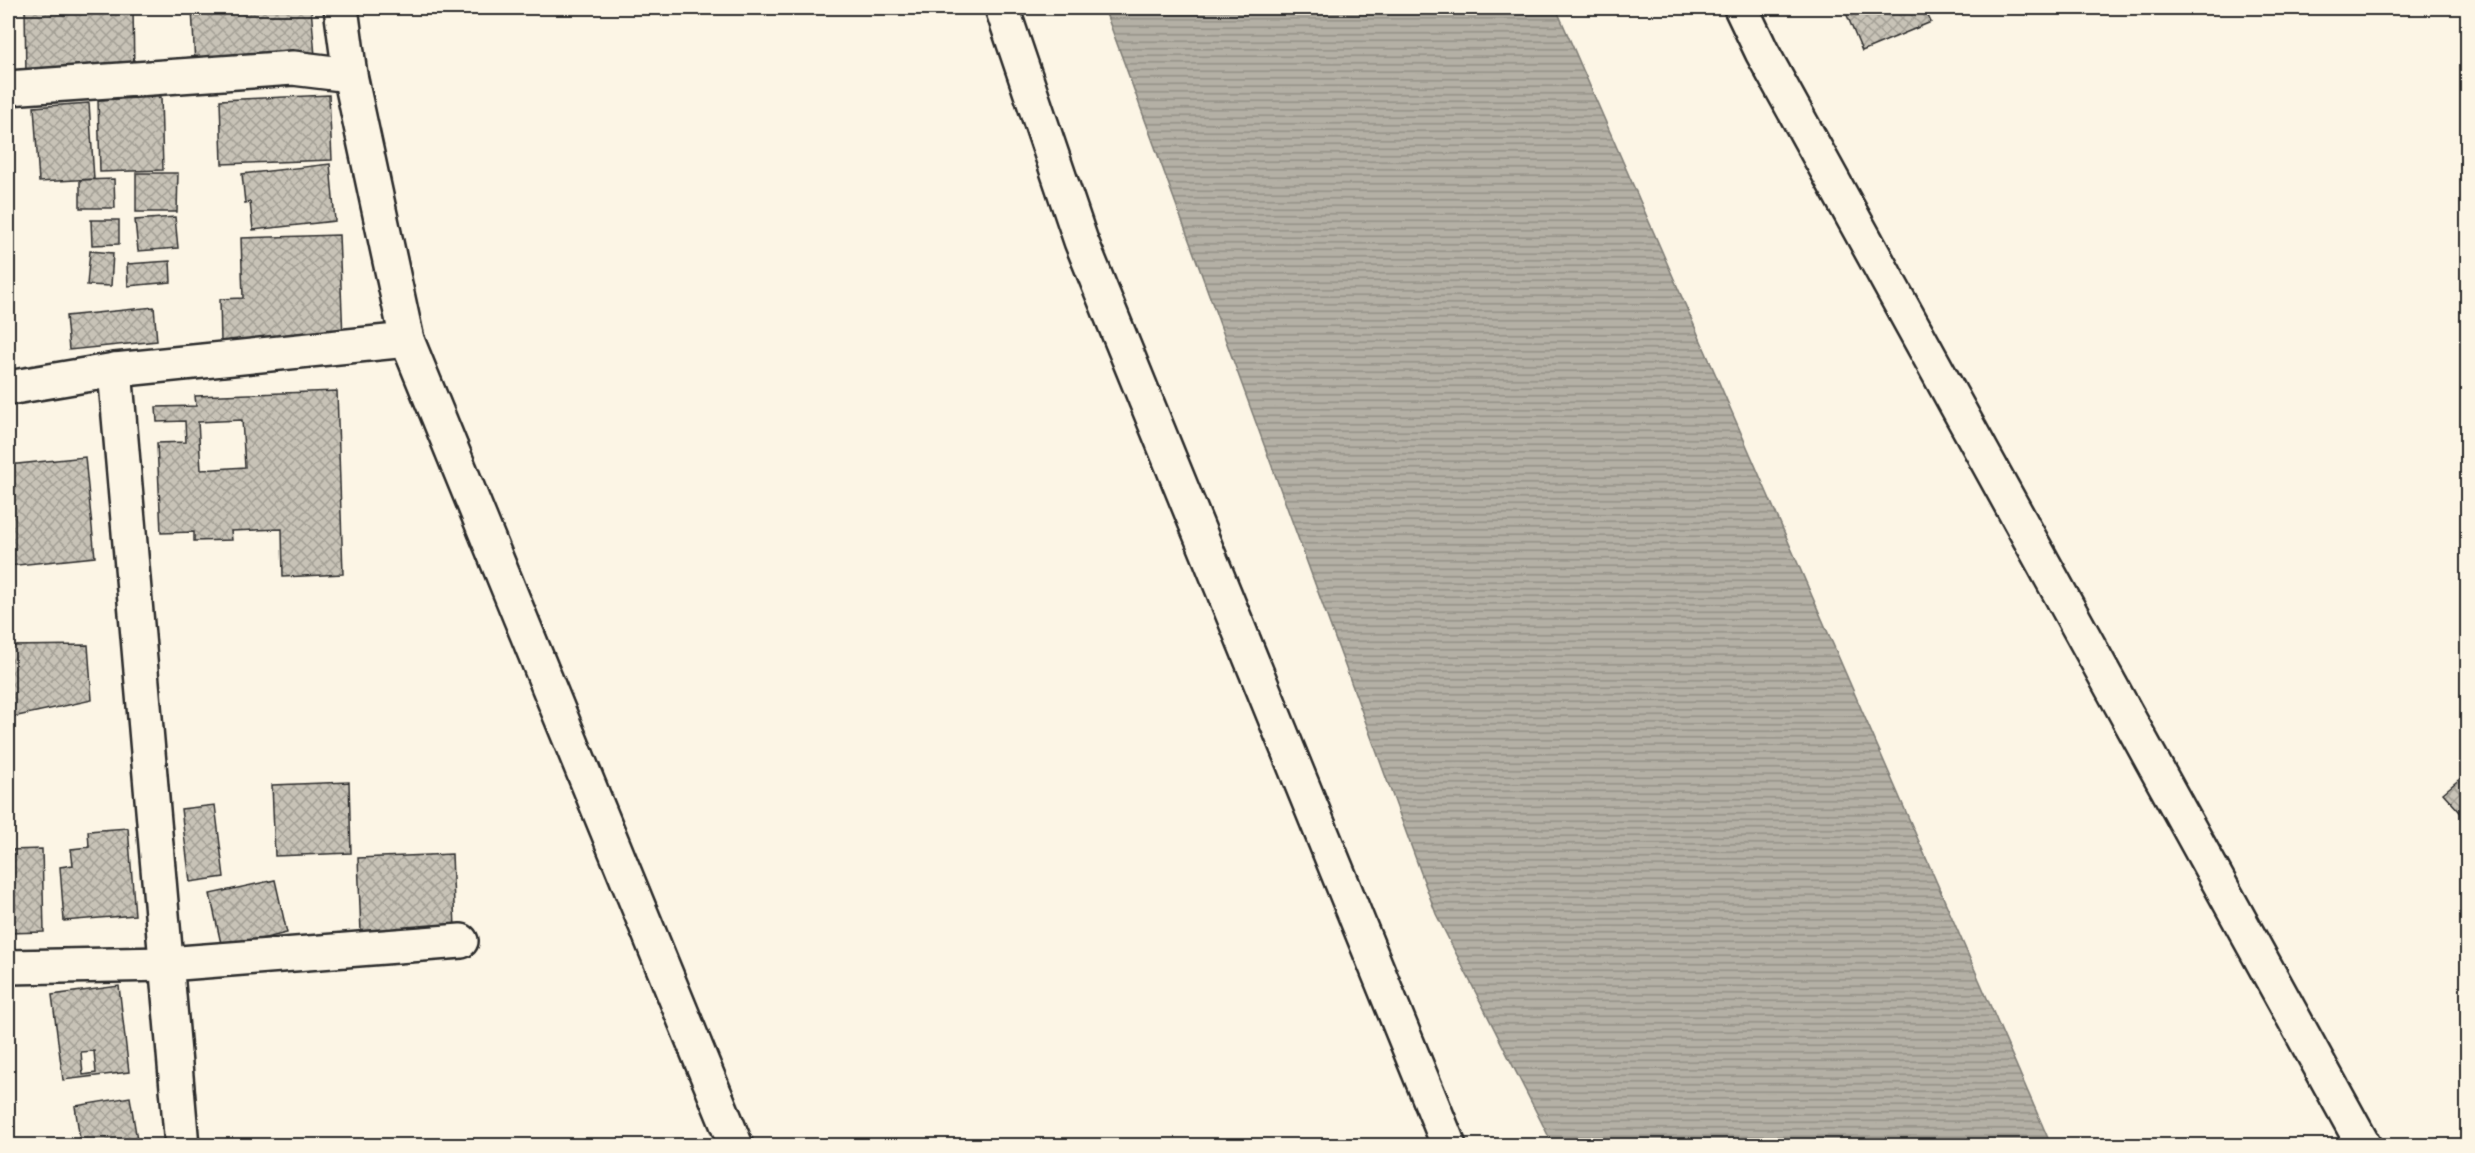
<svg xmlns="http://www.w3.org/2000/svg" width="2475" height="1153" viewBox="0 0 2475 1153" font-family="Mynerve,sans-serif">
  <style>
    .water { fill: url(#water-rules); stroke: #7d7b74; stroke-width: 1.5 }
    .building { fill: url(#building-cross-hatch); stroke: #2b2b2b; stroke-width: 1.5; fill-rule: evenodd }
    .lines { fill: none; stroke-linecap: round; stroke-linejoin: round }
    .minor-casing { stroke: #2b2b2b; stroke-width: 38 }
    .tertiary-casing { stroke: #2b2b2b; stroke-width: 38 }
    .minor { stroke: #fcf5e5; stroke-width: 33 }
    .tertiary { stroke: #fcf5e5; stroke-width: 33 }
  </style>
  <defs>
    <pattern id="water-rules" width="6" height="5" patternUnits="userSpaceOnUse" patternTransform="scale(1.5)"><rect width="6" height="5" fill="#b4b0a5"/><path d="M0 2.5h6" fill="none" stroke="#938f87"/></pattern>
    <pattern id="building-cross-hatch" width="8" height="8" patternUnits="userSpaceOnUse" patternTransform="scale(1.5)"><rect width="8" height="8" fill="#c8c3b7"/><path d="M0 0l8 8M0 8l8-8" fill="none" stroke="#a39f95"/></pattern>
  </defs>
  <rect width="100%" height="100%" fill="#fcf5e5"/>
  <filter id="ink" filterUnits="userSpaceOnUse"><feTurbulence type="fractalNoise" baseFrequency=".0167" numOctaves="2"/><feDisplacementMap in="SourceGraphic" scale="12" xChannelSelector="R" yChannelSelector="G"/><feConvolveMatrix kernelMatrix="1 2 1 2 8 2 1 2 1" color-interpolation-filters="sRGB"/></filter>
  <g filter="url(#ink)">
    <polygon class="water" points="1104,8 1556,8 2051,1145 1553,1145 1436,914"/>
    <g class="building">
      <polygon points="25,8 133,8 134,74 26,76"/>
      <polygon points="192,8 311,8 315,56 195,65"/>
      <polygon points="1844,8 1924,8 1931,22 1862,51"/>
      <polygon points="329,95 332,160 222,164 220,100"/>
      <polygon points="161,97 163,170 100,172 98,100"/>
      <polygon points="89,103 94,179 39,182 34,107"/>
      <polygon points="330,164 335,221 253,230 250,202 245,203 242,174"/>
      <polygon points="136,173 178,173 177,212 136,212"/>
      <polygon points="114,179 115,208 80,208 80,180"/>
      <polygon points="175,217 178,248 138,251 135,220"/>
      <polygon points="91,220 119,220 119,244 92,245"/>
      <polygon points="339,235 343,339 221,343 220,299 243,298 241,238"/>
      <polygon points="90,251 113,253 111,286 87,285"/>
      <polygon points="170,261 171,282 128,286 127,264"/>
      <polygon points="154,307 157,341 69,350 66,316"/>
      <path d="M337,391L343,574L283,577L282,529L231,531L232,540L194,541V532L161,533L157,443L186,442L185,421L157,422L156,407L196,406L195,396ZM242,420L245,467L201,470L198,422Z"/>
      <polygon points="85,457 95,557 8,566 8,465"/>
      <polygon points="88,645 92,700 8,718 8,646"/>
      <polygon points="2468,772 2468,821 2443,793"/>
      <polygon points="349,782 351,853 275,856 272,785"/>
      <polygon points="215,805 224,877 190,882 181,809"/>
      <polygon points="128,828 135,915 64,921 60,867 73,865 71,849 89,847 88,831"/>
      <polygon points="42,849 44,932 8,933 8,850"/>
      <polygon points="452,854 455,929 361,932 358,858"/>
      <polygon points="275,880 287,933 222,948 210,894"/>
      <path d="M119,986L129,1072L63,1080L52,995ZM94,1051L96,1073L83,1075L81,1052Z"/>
      <polygon points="130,1097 138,1146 81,1146 75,1106"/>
    </g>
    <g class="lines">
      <g class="minor-casing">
        <g id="minor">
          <polyline points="341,8 350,75 407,340 736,1146"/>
          <polyline points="8,88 293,68 350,75"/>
          <polyline points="115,370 182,1146"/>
          <polyline points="8,388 115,370 407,340"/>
          <polyline points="8,967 167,964 461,941"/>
        </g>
      </g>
      <g class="tertiary-casing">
        <g id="tertiary">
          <polyline points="1002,8 1081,241 1449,1146"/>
          <polyline points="1741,8 1762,52 2364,1146"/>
        </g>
      </g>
      <use href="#minor" class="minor"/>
      <use href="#tertiary" class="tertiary"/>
    </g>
  </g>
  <rect width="2475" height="1153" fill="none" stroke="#fcf5e5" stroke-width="30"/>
  <rect x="15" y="15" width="2445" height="1123" fill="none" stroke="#2b2b2b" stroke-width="2" filter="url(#ink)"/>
</svg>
